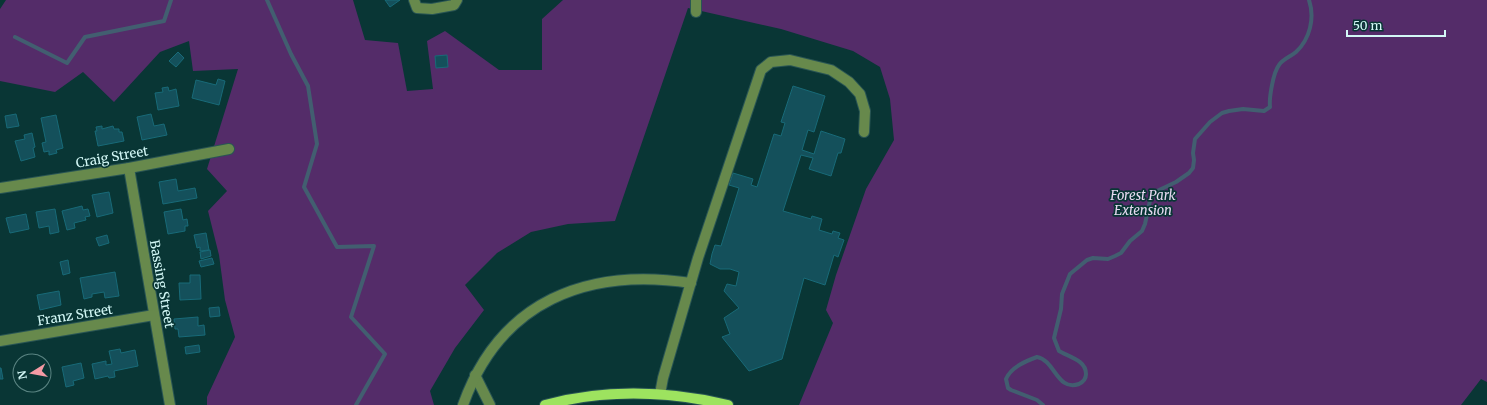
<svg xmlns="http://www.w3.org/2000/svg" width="1487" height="405" viewBox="0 0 1487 405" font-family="Merriweather,serif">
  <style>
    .green { fill: #542c69 }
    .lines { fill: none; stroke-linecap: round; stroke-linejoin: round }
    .stream { stroke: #425e70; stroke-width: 4 }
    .building { fill: #14505b; stroke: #186a78 }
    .minor-casing { stroke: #295554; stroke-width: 12 }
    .major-casing { stroke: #295554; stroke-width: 12 }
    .minor { stroke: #67894c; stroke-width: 10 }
    .major { stroke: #9de35f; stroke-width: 10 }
    .labels { text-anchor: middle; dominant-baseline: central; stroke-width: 3.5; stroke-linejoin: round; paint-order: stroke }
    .street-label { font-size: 13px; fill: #d3f8f6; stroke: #093635 }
    .park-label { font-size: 13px; font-style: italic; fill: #e7d9f1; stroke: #093635 }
  </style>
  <rect width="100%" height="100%" fill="#093635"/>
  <polygon class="green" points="6,0 353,0 365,40 398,43 407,91 433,89 427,41 445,31 499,70 542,70 542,19 563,0 1487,0 1487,382 1481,379 1461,405 799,405 833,323 826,310 836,275 866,189 894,140 890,99 880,67 853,51 781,29 688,8 615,221 568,224 531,232 497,253 465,285 484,310 455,348 430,391 434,405 207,405 207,397 235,337 225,300 219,255 208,211 227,191 207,169 238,69 193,71 189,41 160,52 114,102 83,72 55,92 0,81 0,9"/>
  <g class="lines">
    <g class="stream">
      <polyline points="267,0 291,54 308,86 317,144 304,187 337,247 374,246 351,317 385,354 356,405"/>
      <polyline points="15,37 67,63 85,37 164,21 171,0"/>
      <path d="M1043,405L1037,400L1011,390L1008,388L1006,379C1011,367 1026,361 1037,357C1055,360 1057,392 1079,384C1083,382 1086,379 1086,374C1086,360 1069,357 1059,351L1054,338L1061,309L1062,294L1070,274L1087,260L1093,258L1108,259L1115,256L1121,253L1130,241L1142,231L1145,224L1151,196L1157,191L1176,182L1189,173L1193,168L1194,160L1193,153L1195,139L1210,122L1222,113L1229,111L1243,109L1264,111L1270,107C1269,98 1273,73 1279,65C1283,59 1290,57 1296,52C1310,39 1315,18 1309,0"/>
    </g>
  </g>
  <g class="building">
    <polygon points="385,0 400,0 390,7"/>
    <polygon points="178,52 184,58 176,67 169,61"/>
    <polygon points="447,55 448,67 436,68 435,56"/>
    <polygon points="218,79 225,81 219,105 192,98 196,80 216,85"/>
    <polygon points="793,86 825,96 814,132 808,130 802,150 814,154 821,131 845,139 841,153 838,153 831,176 809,169 813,158 801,155 783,211 811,219 812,216 822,219 819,230 832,234 833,231 840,233 838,238 844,240 838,257 834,255 825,285 804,278 782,359 749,371 722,337 730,334 724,318 739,308 724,291 727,284 736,286 739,272 730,269 720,269 710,264 712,254 715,245 721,246 739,188 729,185 733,173 753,179 751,185 757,187 774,134 781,136 785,123 781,122"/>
    <polygon points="168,87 169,91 176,89 179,106 158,110 155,93 163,92 162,88"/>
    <polygon points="16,114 19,126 7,128 5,116"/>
    <polygon points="151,114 154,126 164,124 167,135 142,140 137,117"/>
    <polygon points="56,115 63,148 56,150 57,153 49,155 49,151 44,152 42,143 46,142 41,118"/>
    <polygon points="102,126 102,129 113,126 114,129 119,129 119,132 122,132 124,141 98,146 95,131 97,131 96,127"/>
    <polygon points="32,133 35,147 33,148 35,157 21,161 15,141 25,139 24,135"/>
    <polygon points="176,179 178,191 195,188 197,198 163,204 159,182"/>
    <polygon points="109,192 113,213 97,217 92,195"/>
    <polygon points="82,206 83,210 88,209 90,216 85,217 86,220 74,223 75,228 67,230 62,211"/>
    <polygon points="55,209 59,232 50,234 49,226 39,228 36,212"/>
    <polygon points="181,209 183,220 187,219 188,226 185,226 185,231 168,234 164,212"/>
    <polygon points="26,214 29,229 10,233 6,218"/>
    <polygon points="206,233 209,250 200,251 200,247 197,248 194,235"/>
    <polygon points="107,235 109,243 99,246 96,238"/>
    <polygon points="210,250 211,256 201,259 200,252"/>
    <polygon points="212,258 214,264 201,267 199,261"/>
    <polygon points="68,260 70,273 63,275 60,262"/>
    <polygon points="115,272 119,296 105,298 104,292 92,294 92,297 84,299 80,278"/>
    <polygon points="190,275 200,275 201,299 180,300 179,283 190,283"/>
    <polygon points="59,291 61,305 40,310 37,295"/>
    <polygon points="219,307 220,316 210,317 209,308"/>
    <polygon points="198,317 198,326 204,325 205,335 179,337 178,329 175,329 174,319"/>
    <polygon points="199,345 200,352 186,354 185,347"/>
    <polygon points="120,349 121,353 135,350 138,366 114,371 115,377 109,378 108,376 95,379 92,364 106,361 106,365 112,364 109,351"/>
    <polygon points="81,363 84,378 73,381 74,385 66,387 62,367"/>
    <polygon points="0,368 1,368 3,379 0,379"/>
  </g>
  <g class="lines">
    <g class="minor-casing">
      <g id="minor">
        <polyline points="414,0 417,8 432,9 454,5 457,0"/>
        <polyline points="696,12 696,0"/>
        <polyline points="129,168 170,405"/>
        <polyline points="0,188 129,168 229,149"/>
        <polyline points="0,341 154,315"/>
        <polyline points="475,375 490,405"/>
        <polyline points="660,394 663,378 698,258 761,70 771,62 790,60 831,70 849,82 860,94 865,111 864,132"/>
        <path d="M463,405C500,301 587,267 691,283"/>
      </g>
    </g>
    <g class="major-casing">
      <path id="major" d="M545,405C605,389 668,391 728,405"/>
    </g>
    <use href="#minor" class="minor"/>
    <use href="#major" class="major"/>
  </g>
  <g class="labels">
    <g class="street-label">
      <text transform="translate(112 157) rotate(-10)">Craig Street</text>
      <text transform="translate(162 284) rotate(80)">Bassing Street</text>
      <text transform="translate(75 315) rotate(-9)">Franz Street</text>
    </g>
    <g class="park-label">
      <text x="1143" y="195">Forest Park<tspan x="1143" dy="15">Extension</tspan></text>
    </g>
  </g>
  <g transform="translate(32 373) rotate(259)"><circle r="19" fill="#093635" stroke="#5a8482"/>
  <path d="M0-3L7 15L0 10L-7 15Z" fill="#f49aa4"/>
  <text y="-6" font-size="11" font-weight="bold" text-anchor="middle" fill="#d3f8f6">N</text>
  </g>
  <path d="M1347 30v6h98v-6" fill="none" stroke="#d3f8f6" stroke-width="2"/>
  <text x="1353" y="30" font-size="12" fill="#d3f8f6" stroke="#093635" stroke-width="3" paint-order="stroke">50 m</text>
</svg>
